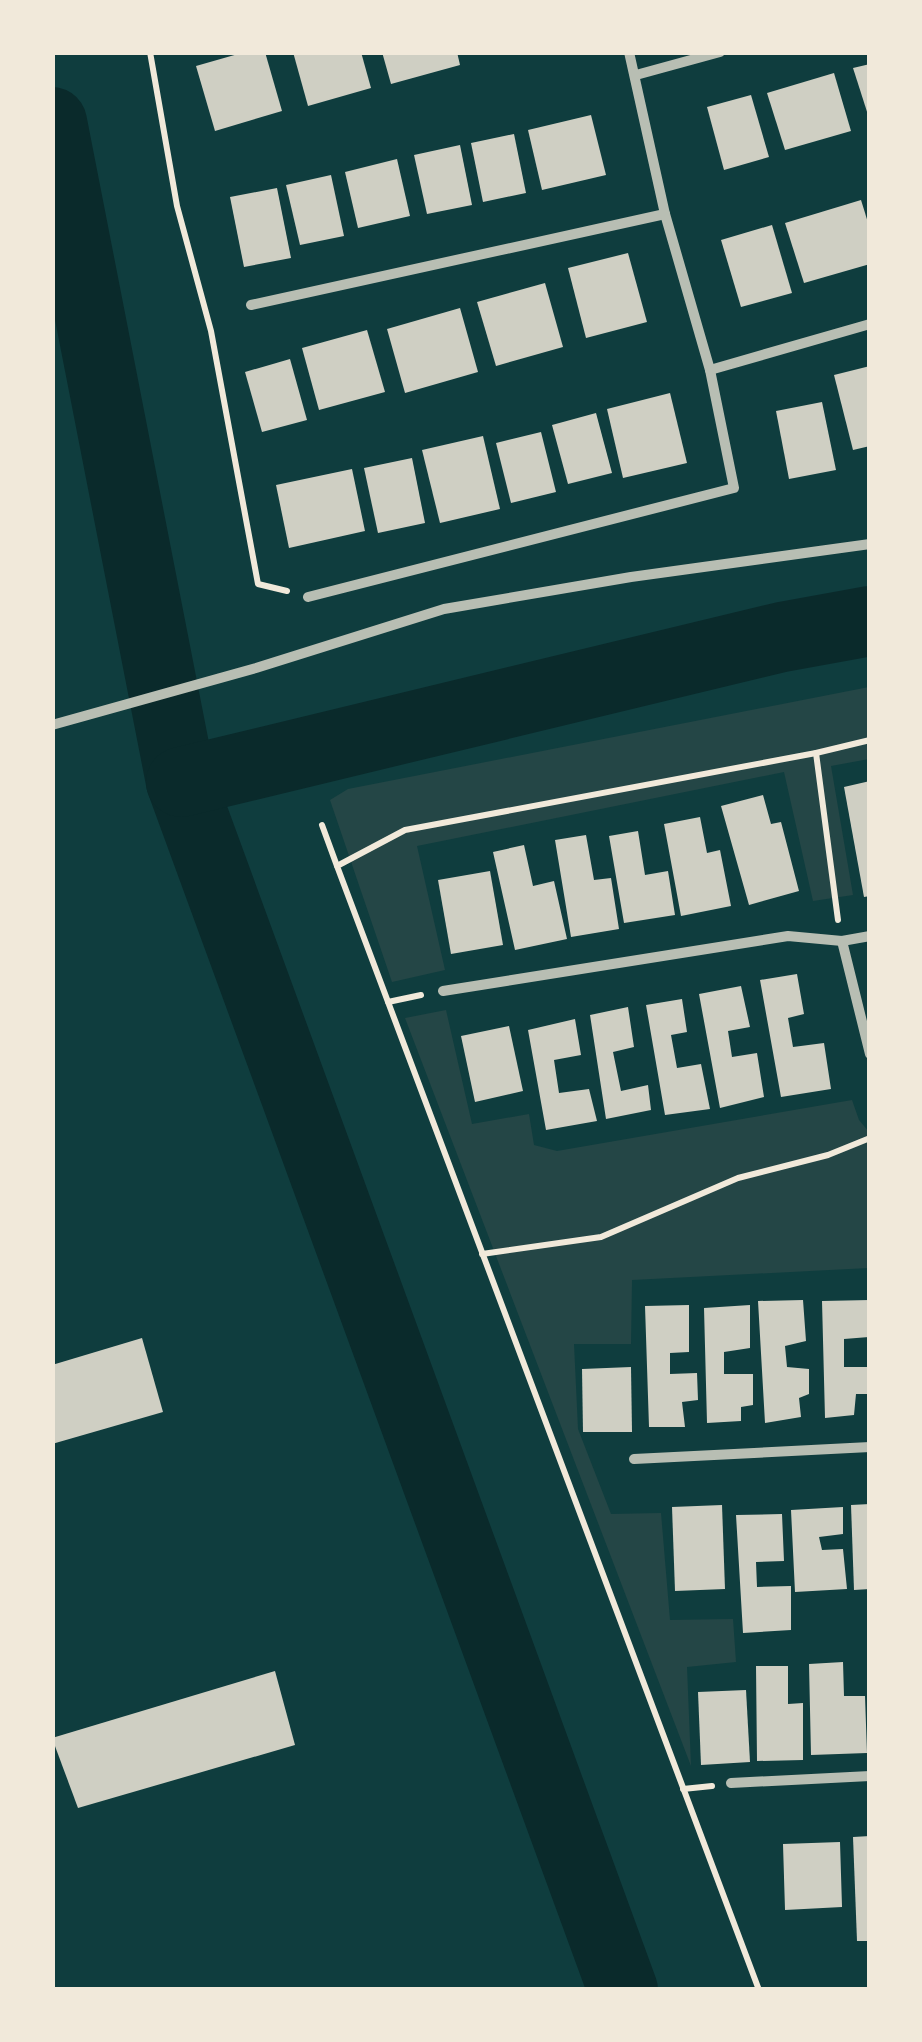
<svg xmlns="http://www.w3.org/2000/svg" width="922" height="2042" viewBox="0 0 922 2042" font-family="'Roboto Condensed',sans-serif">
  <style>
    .green { fill: #244646 }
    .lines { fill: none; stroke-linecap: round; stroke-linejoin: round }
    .river { stroke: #0a2a2b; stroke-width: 70 }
    .building { fill: #cfcfc3 }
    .path { stroke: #f1e9da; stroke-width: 6 }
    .minor { stroke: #b8beb3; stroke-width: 10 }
  </style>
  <rect width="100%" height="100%" fill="#0f3d3e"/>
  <g class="green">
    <polygon points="869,687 869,759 831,766 853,895 813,901 784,772 417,846 445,970 392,982 330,800 348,789"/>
    <polygon points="446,1010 472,1124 529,1114 534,1145 557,1151 852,1100 859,1120 869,1132 869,1268 632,1280 631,1344 574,1344 578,1429 611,1514 661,1513 670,1620 733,1619 736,1662 687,1667 691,1766 405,1018"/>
  </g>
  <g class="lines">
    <g class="river">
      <polyline points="52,122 181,782 623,1990"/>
      <polyline points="181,782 782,637 870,621"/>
    </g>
  </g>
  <g class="building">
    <polygon points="245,52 265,52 282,111 215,131 196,66"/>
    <polygon points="293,52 361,52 371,88 308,106"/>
    <polygon points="382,52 457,52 460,65 391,84"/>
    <polygon points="870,64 870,118 869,118 853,68"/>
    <polygon points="834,73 851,131 785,150 767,93"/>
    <polygon points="751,95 769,157 724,170 707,107"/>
    <polygon points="591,115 606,175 542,190 528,130"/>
    <polygon points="514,134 526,193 483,202 471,143"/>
    <polygon points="460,145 472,205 427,214 414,155"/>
    <polygon points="397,159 410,216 358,228 345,172"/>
    <polygon points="331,175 344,236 300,245 286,185"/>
    <polygon points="277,188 291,258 244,267 230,197"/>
    <polygon points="861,200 870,229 870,264 804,283 785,223"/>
    <polygon points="772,225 792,293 741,307 721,240"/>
    <polygon points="628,253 647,322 586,338 568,268"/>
    <polygon points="545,283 563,347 496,366 477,302"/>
    <polygon points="460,308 478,372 405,393 387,329"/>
    <polygon points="367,330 385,392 319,410 302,348"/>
    <polygon points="290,359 307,420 262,432 245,372"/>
    <polygon points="870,366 870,446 853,450 834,375"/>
    <polygon points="670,393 687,463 623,478 607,409"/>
    <polygon points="822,402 836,470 789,479 776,411"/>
    <polygon points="596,413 612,473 568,484 552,425"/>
    <polygon points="541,432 556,492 511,503 496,443"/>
    <polygon points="483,436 500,509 440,523 422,450"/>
    <polygon points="412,458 425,523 378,533 364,468"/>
    <polygon points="352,469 365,531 289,548 276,485"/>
    <polygon points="870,781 870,896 864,897 844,787"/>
    <polygon points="763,795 771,824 781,822 799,891 749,905 721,806"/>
    <polygon points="700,817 707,853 720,850 731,906 681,916 664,824"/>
    <polygon points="638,831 645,875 668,871 675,915 624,923 609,836"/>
    <polygon points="586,835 594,880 611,878 619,929 571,937 555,840"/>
    <polygon points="524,845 533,886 554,881 567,939 515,950 493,852"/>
    <polygon points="490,871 503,945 451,954 438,880"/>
    <polygon points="797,974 804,1014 788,1018 793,1047 824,1043 831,1089 781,1097 760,980"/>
    <polygon points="741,986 750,1027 728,1031 732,1057 757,1053 764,1097 720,1108 699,994"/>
    <polygon points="682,999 687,1032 671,1035 677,1068 701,1064 710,1109 665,1115 646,1005"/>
    <polygon points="628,1007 634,1047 613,1052 621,1091 648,1085 651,1110 606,1119 590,1015"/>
    <polygon points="575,1019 581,1055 554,1060 559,1093 589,1089 597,1121 546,1130 528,1030"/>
    <polygon points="509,1026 523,1091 475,1102 461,1036"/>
    <polygon points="803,1300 806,1341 785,1346 787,1367 809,1369 809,1394 799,1398 801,1417 765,1423 758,1301"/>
    <polygon points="870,1300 869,1337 844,1339 844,1367 869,1367 870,1394 856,1394 854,1415 825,1418 822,1301"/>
    <polygon points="689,1305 689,1352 670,1353 670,1374 697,1373 698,1400 682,1402 685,1427 649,1427 645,1306"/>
    <polygon points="750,1305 750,1348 724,1352 724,1374 753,1374 753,1405 741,1407 741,1421 707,1423 704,1308"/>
    <polygon points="142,1338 163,1412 52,1444 52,1365"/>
    <polygon points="631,1367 632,1432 583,1432 582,1369"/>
    <polygon points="870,1504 870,1589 854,1590 851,1505"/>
    <polygon points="722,1505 725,1589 675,1591 672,1507"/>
    <polygon points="843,1507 843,1534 819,1537 822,1550 843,1549 847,1589 795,1592 791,1510"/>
    <polygon points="782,1514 784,1561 756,1562 757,1587 791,1586 791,1630 743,1633 736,1515"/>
    <polygon points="843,1662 844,1696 865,1696 867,1753 811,1755 809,1664"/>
    <polygon points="756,1666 788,1666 788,1704 803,1703 803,1760 757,1761"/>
    <polygon points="275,1671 295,1745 78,1808 52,1738"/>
    <polygon points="746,1690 750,1762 701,1765 698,1692"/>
    <polygon points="870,1836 870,1941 857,1941 853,1837"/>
    <polygon points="840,1842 842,1907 785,1910 783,1844"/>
  </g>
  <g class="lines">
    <g class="path">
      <polyline points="150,52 177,206 211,331 258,584 287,591"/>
      <polyline points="816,753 838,920"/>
      <polyline points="322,825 337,866"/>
      <polyline points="388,1002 421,995"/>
      <polyline points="482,1254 601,1237 738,1178 828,1155 870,1138"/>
      <polyline points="683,1789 712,1786"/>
      <polyline points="759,1990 337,866 405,830 816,753 870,740"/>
    </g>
    <g class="minor">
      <polyline points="636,75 720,52"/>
      <polyline points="251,305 665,214"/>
      <polyline points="710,370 870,324"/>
      <polyline points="308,597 734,488 710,370 665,214 629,52"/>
      <polyline points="52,725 256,668 444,609 631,577 870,544"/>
      <polyline points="842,941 870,1054"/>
      <polyline points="443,991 788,936 842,941 870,936"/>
      <polyline points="634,1459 870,1447"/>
      <polyline points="731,1783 870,1776"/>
    </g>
  </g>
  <rect width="922" height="2042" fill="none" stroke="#f1e9da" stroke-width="110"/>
</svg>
